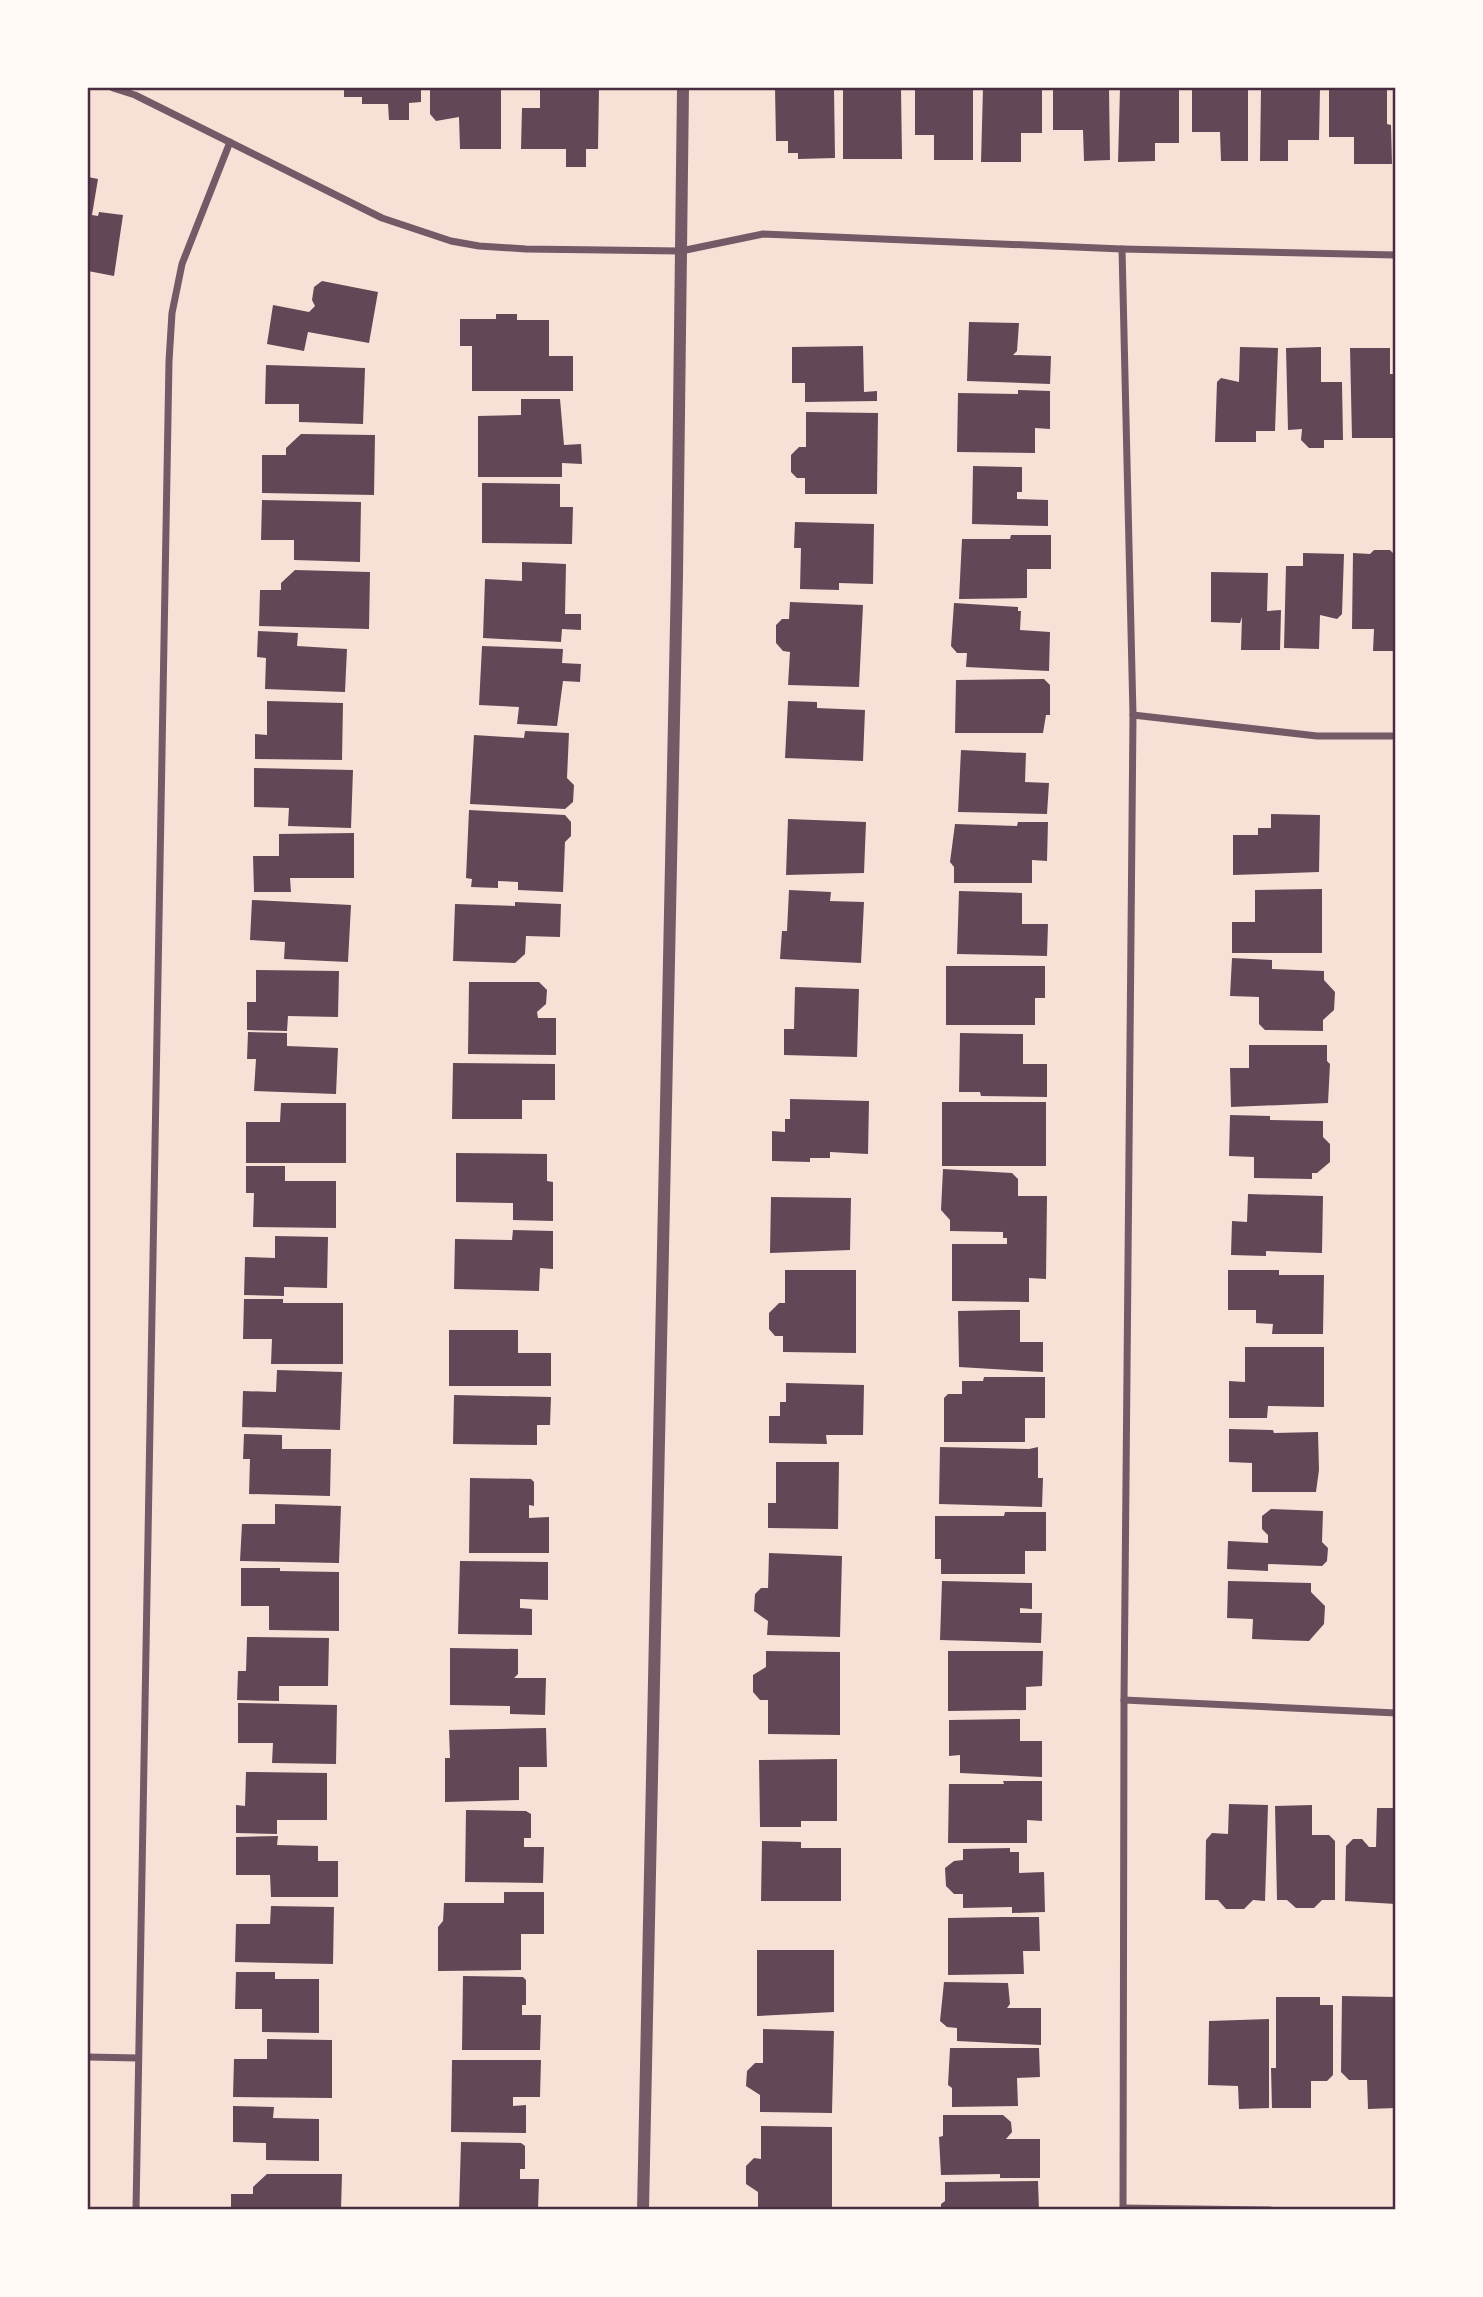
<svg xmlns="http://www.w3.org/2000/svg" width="1483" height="2297" viewBox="0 0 1483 2297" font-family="'Varela Round',sans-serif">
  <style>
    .building { fill: #644757 }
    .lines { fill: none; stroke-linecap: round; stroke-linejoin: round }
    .minor { stroke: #755966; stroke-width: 7 }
    .tertiary { stroke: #755966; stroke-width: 12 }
    .neatline { fill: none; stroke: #4a2c40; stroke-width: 2.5 }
  </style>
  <rect width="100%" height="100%" fill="#f7e1d7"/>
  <g class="building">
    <polygon points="344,88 421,88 421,102 409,103 409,120 389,120 388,104 362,104 362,97 344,97"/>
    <polygon points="430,88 501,88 501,149 460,149 459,117 436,121 430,114"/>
    <polygon points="540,88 599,88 598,149 586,149 586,167 566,167 566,149 521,149 522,108 540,108"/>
    <polygon points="775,88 834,88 835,158 798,159 798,153 788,153 788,141 776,141"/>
    <polygon points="843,88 901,88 902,159 843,159"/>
    <polygon points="915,88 973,88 973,160 934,160 934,135 915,135"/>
    <polygon points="983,88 1042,88 1042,133 1021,133 1021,162 981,162"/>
    <polygon points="1053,88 1109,88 1110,160 1084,161 1083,130 1053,130"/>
    <polygon points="1120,88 1179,88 1179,143 1155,143 1155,161 1118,162"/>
    <polygon points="1192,88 1248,88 1248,161 1221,161 1220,132 1192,132"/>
    <polygon points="1261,88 1320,88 1319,140 1288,140 1288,161 1260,161"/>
    <polygon points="1329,88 1387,88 1387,124 1391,125 1392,164 1354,164 1354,137 1329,137"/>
    <polygon points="88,177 98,179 92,215 98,216 99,212 123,215 114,276 88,271"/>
    <polygon points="322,281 378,292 369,343 308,332 304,351 267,344 273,305 309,312 315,306 312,300 314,287"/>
    <polygon points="496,314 517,314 517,320 549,320 549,356 573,356 573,391 472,391 472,346 460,346 460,319 496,319"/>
    <polygon points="969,322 1019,323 1017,351 1013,355 1051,356 1050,384 967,381"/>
    <polygon points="863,346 864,392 877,391 877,401 805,402 805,383 792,383 792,347"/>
    <polygon points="1240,347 1278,348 1275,431 1256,431 1256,442 1215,442 1217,382 1221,378 1239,382"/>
    <polygon points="1321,347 1321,382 1342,382 1343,440 1324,440 1324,448 1309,448 1301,440 1302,429 1288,430 1286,348"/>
    <polygon points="1350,348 1390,348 1390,374 1396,374 1396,438 1352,438"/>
    <polygon points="266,365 365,368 363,424 299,422 299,404 265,404"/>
    <polygon points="1018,390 1050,391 1050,429 1035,428 1035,453 957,452 958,393 1018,394"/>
    <polygon points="521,399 560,399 564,445 581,444 582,464 562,463 562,477 478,477 478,416 521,415"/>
    <polygon points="806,412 878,413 877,494 805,494 805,478 797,478 791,472 791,455 799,447 806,447"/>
    <polygon points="301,434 375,435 374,495 262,493 262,455 286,455 286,448"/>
    <polygon points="973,466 1022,467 1022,492 1017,492 1017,499 1048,500 1048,526 972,524"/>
    <polygon points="482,483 560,484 560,507 573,507 572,544 482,543"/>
    <polygon points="262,500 361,502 360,562 294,560 294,540 261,540"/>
    <polygon points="795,522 874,524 873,584 839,583 839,590 800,589 801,548 794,548"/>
    <polygon points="1011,535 1051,535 1051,569 1027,569 1027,598 959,599 962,539 1010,539"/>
    <polygon points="1374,550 1390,550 1396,556 1396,651 1373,651 1374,629 1352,629 1353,553 1370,554"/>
    <polygon points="1303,553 1344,554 1342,614 1337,619 1320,615 1319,649 1284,648 1286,566 1303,566"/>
    <polygon points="522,562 566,564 565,614 581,614 581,630 562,629 561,642 483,638 485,579 522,581"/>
    <polygon points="295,570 370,572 369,629 259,626 260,590 281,590 281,583"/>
    <polygon points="1211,572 1268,573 1267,611 1281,610 1280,650 1241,650 1242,617 1240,623 1211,622"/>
    <polygon points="790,602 863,605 859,687 788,685 790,652 783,651 776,643 776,625 782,619 789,619"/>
    <polygon points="954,603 1018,607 1018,611 1021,611 1020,630 1050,632 1049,671 966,667 967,653 957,653 951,646"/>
    <polygon points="258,631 298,633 297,646 347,649 345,692 265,689 266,658 257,657"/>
    <polygon points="482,646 563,649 562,663 581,664 580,682 563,681 557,726 517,724 519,707 479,705"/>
    <polygon points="1044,679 1050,685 1050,715 1046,715 1043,733 955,733 956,680"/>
    <polygon points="267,701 343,703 342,760 255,759 255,734 267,735"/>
    <polygon points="788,701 817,702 817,708 865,710 863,761 785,758"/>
    <polygon points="525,731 569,733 567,778 574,785 573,802 565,809 470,804 474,735 524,738"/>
    <polygon points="961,750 1026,753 1025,782 1049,783 1047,814 958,812"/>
    <polygon points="254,768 353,770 351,828 288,826 289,808 254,807"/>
    <polygon points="469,810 565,815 571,822 571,836 565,842 563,892 518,890 518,882 498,881 498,888 471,887 472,879 466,878"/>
    <polygon points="1271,814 1320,815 1319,872 1233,875 1233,835 1258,835 1258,828 1271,828"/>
    <polygon points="788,819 866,822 864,873 786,875"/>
    <polygon points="1018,822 1048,822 1047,861 1032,860 1032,883 954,883 954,867 950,862 955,824 1017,826"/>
    <polygon points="354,833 354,878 290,878 291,892 254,892 253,856 279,856 279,834"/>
    <polygon points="1322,889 1322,953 1232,953 1232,922 1255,922 1255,890"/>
    <polygon points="789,890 831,892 830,901 864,902 861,963 780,959 782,931 787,931"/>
    <polygon points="959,891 1022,893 1022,924 1048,924 1047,956 957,954"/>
    <polygon points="252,900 351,905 348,962 284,959 285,942 250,940"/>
    <polygon points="515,902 561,904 560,937 526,936 525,954 515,963 453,961 455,904 515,906"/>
    <polygon points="1232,958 1272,960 1272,969 1324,971 1324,980 1335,992 1334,1010 1323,1020 1323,1031 1265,1030 1259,1024 1259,997 1230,996"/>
    <polygon points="946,966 1045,966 1045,998 1035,998 1035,1025 946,1025"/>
    <polygon points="256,970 339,971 338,1017 288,1016 287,1031 247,1030 247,1002 256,1002"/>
    <polygon points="469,982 539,982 547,990 546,1004 537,1012 538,1018 556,1018 556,1055 468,1054"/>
    <polygon points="795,987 859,989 857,1057 784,1055 784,1029 794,1029"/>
    <polygon points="248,1032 287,1033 287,1046 338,1048 336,1094 254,1091 256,1059 247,1059"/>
    <polygon points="960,1033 1023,1034 1023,1064 1047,1064 1047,1097 981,1096 980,1092 959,1092"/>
    <polygon points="1249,1045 1327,1045 1327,1061 1330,1064 1328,1103 1231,1107 1230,1068 1249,1068"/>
    <polygon points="453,1063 555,1064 555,1100 522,1100 522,1119 452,1119"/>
    <polygon points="790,1099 869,1101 868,1154 830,1152 830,1158 810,1158 810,1162 772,1161 772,1131 785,1132 785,1119 790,1119"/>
    <rect x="942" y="1102" width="104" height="64"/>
    <polygon points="281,1103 346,1103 346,1163 246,1163 246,1122 280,1122"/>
    <polygon points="1230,1115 1270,1116 1270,1120 1323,1121 1323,1137 1330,1144 1330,1162 1317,1173 1312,1173 1312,1179 1254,1178 1254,1157 1229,1156"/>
    <polygon points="456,1153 547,1154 547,1181 553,1182 553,1221 513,1220 513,1203 456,1202"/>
    <polygon points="246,1166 285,1166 285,1181 336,1181 336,1228 253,1227 254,1193 246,1193"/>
    <polygon points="943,1169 1012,1173 1018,1179 1018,1196 1047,1196 1046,1279 1029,1278 1029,1302 952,1301 952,1244 1007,1244 1007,1238 1003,1238 1003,1232 950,1231 950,1220 941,1210"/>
    <polygon points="1248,1194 1323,1196 1322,1253 1266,1251 1266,1256 1231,1255 1232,1221 1247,1222"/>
    <polygon points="771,1197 851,1198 850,1250 770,1253"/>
    <polygon points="513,1230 553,1231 553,1269 540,1268 539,1291 454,1289 455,1239 512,1240"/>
    <polygon points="275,1236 328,1237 327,1288 284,1287 284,1296 244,1295 245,1257 275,1258"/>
    <polygon points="785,1270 856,1270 856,1353 783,1352 783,1336 775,1336 769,1329 769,1313 779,1303 785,1303"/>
    <polygon points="1228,1270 1279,1270 1279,1275 1324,1275 1323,1334 1272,1334 1273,1324 1256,1323 1256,1310 1228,1310"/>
    <polygon points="244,1299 283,1299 283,1303 343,1303 343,1364 271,1364 272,1339 243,1339"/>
    <polygon points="1006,1310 1020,1310 1020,1342 1043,1342 1043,1372 959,1367 958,1311"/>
    <polygon points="449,1330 518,1330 518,1353 551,1353 551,1386 449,1386"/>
    <polygon points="1245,1347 1324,1347 1324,1407 1268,1406 1267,1418 1229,1418 1229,1381 1245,1382"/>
    <polygon points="277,1370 342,1372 340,1430 242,1427 243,1391 276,1392"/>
    <polygon points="984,1377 1045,1377 1045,1418 1025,1418 1025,1442 944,1442 944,1398 948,1394 962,1394 962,1381 983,1381"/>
    <polygon points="786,1383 864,1385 863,1435 826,1435 827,1444 769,1443 769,1416 780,1416 780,1402 786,1402"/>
    <polygon points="454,1395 551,1397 550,1425 537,1425 537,1445 453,1444"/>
    <polygon points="1229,1429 1273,1430 1274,1433 1318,1432 1319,1470 1316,1492 1252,1492 1252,1463 1229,1462"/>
    <polygon points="244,1434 282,1435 282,1449 331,1449 330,1496 249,1494 250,1459 243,1459"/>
    <polygon points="940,1447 1029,1449 1038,1447 1038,1478 1043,1478 1042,1507 939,1504"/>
    <polygon points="776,1462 839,1462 838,1529 768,1528 768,1503 776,1503"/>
    <polygon points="470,1478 531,1479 534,1482 534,1506 529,1505 529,1518 549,1517 549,1553 469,1553"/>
    <polygon points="275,1504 341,1506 339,1563 240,1561 242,1524 275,1524"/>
    <polygon points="1271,1509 1323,1511 1322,1542 1328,1548 1327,1561 1322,1566 1268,1564 1268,1571 1227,1569 1228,1541 1268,1543 1268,1535 1262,1529 1262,1516"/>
    <polygon points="1005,1512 1046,1512 1046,1551 1025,1551 1025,1574 941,1574 941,1559 935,1559 935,1516 1004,1516"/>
    <polygon points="769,1553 842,1556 840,1637 767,1635 768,1621 754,1611 755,1594 761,1588 768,1588"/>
    <polygon points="460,1561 548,1562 548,1600 520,1599 520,1608 532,1609 532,1635 458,1634"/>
    <polygon points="241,1568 280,1568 280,1571 339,1572 339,1631 269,1630 269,1606 241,1606"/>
    <polygon points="942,1581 1032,1583 1032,1609 1020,1608 1020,1613 1042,1613 1041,1643 940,1640"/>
    <polygon points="1228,1581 1311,1583 1311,1592 1325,1606 1324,1624 1309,1641 1252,1639 1253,1619 1227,1618"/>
    <polygon points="247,1637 329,1638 328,1686 279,1686 279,1701 237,1700 238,1671 246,1671"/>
    <polygon points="450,1648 518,1649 518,1674 514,1678 546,1678 545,1715 510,1714 510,1706 450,1705"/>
    <polygon points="766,1651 840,1652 840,1735 768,1734 768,1700 760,1700 753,1692 753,1675 766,1667"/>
    <polygon points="948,1651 1043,1651 1042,1686 1026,1687 1026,1710 948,1711"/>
    <polygon points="238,1703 337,1705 336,1764 272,1763 273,1743 238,1743"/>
    <polygon points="1020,1719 1020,1741 1042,1741 1042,1777 960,1773 960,1755 949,1756 949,1720"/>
    <polygon points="546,1728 547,1767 519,1767 519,1800 445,1802 445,1758 450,1758 449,1730"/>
    <polygon points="837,1759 837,1821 801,1821 801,1827 760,1827 759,1760"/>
    <polygon points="246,1772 327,1773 327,1820 277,1820 277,1834 236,1833 236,1805 245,1806"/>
    <polygon points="1003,1781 1042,1781 1042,1821 1027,1820 1027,1843 948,1843 949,1784 1004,1784"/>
    <polygon points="1229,1804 1268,1805 1265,1901 1253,1900 1244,1909 1226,1909 1218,1900 1205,1900 1206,1840 1212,1833 1228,1834"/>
    <polygon points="1312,1805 1312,1835 1329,1835 1335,1841 1335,1900 1322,1900 1314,1908 1296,1908 1287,1900 1277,1900 1275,1806"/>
    <polygon points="1377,1808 1396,1808 1396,1904 1345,1901 1346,1846 1353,1839 1362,1839 1369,1847 1376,1847"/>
    <polygon points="466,1810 526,1811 531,1814 531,1838 524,1838 524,1847 544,1847 543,1883 465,1882"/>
    <polygon points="278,1836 277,1845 318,1846 318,1861 338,1861 338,1897 271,1897 270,1875 236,1875 236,1837"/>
    <polygon points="762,1841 801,1842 801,1848 841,1848 841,1901 761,1901"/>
    <polygon points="1010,1848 1010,1852 1019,1852 1019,1873 1044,1872 1045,1912 1012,1913 1012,1907 963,1908 963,1894 954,1894 946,1886 945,1868 954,1861 963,1860 963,1849"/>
    <polygon points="504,1892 544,1892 544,1934 521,1934 521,1970 438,1971 438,1927 443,1921 444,1903 504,1903"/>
    <polygon points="271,1906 334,1907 333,1964 235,1962 236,1924 270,1924"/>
    <polygon points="1003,1917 1039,1917 1040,1951 1023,1951 1024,1974 948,1975 948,1918"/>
    <polygon points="757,1950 834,1950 834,2012 757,2016"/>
    <polygon points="236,1972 275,1972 275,1979 319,1979 319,2033 262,2032 262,2009 235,2009"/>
    <polygon points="463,1976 523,1977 526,1980 526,2005 522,2005 522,2015 541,2015 540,2050 462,2050"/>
    <polygon points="944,1982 1008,1983 1010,2004 1007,2008 1041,2008 1041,2045 957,2041 957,2028 947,2027 940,2021"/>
    <polygon points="1342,1996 1396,1997 1396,2108 1368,2109 1367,2080 1349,2080 1341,2072"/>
    <polygon points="1276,1997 1320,1997 1320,2005 1333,2005 1333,2075 1327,2081 1311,2081 1311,2108 1272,2108 1271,2068 1276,2068"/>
    <polygon points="1269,2019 1269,2108 1239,2109 1238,2086 1208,2085 1209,2021"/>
    <polygon points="763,2029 834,2031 832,2113 760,2112 760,2095 746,2086 747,2071 755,2063 763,2063"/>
    <polygon points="267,2039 332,2040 332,2098 233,2097 234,2059 267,2059"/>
    <polygon points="950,2048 1039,2048 1040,2077 1017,2078 1018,2106 952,2107 952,2088 948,2085"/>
    <polygon points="452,2060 541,2060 540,2097 513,2097 513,2106 526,2105 526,2133 451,2132"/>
    <polygon points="233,2106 274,2107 273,2118 319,2119 319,2161 266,2160 266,2143 233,2142"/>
    <polygon points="943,2115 1003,2115 1011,2122 1012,2132 1006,2139 1040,2139 1040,2178 1000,2178 1000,2174 941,2175 939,2137 943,2136"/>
    <polygon points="761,2126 832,2127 832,2208 758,2207 758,2192 746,2184 746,2166 754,2158 761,2159"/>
    <polygon points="461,2142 521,2143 525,2146 525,2169 520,2169 520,2179 539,2179 538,2210 459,2210"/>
    <polygon points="267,2174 342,2174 341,2210 231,2210 231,2194 253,2194 253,2187"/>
    <polygon points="1038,2181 1039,2210 941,2210 941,2204 945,2201 945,2182"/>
  </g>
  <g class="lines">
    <g class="minor">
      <polyline points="113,88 135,95 382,218 451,241 479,246 526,249 681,251 763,234 1122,249 1396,255"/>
      <polyline points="1122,249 1133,715 1124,1700 1123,2210"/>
      <polyline points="1133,715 1317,736 1396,736"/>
      <polyline points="1124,1700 1396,1713"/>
      <polyline points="88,2057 138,2058"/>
      <polyline points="1123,2208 1270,2210"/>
      <polyline points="136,2210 169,361 172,313 182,264 230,142"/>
    </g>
    <polyline class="tertiary" points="643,2210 677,576 683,88"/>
  </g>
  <rect width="1483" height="2297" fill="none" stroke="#fffaf5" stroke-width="178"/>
  <rect x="89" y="89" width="1305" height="2119" class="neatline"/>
</svg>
